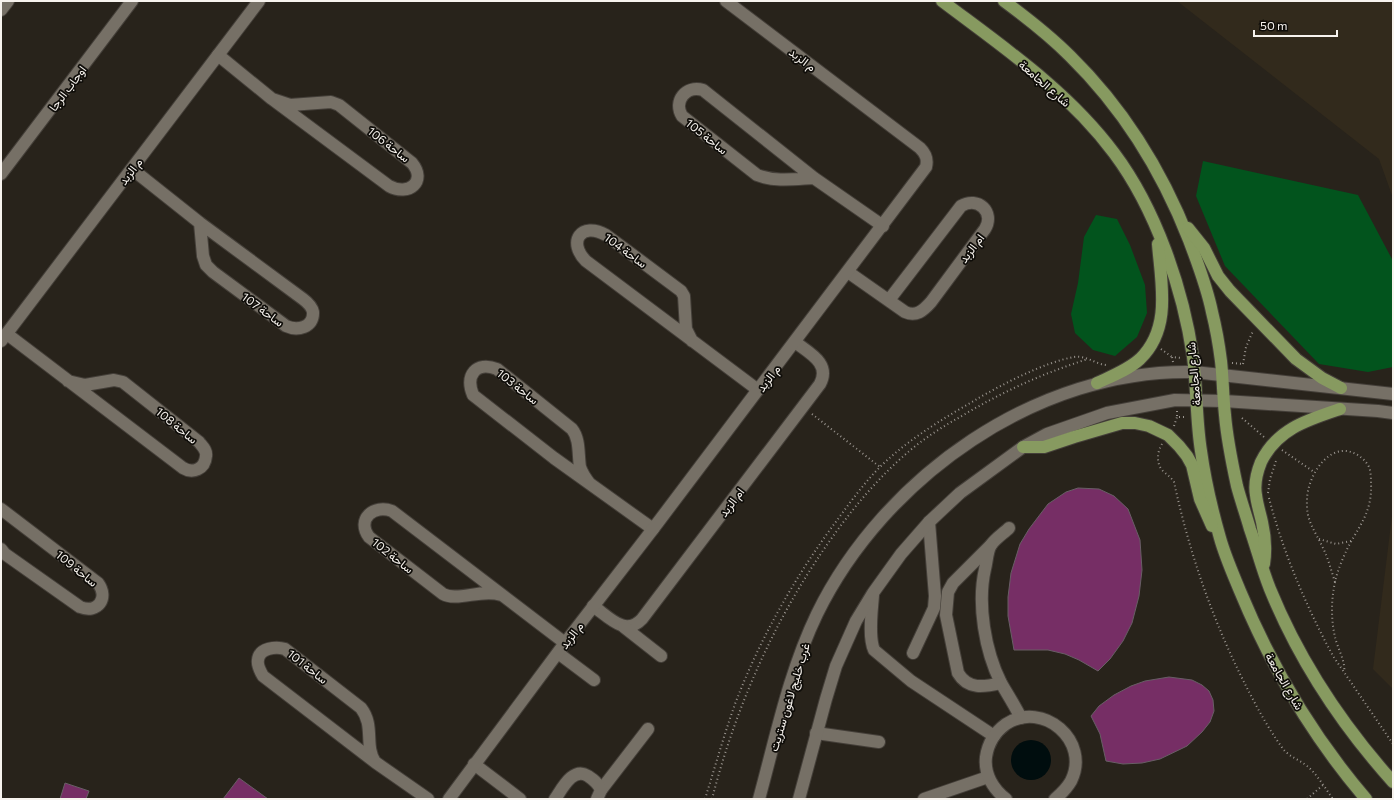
<svg xmlns="http://www.w3.org/2000/svg" width="1394" height="800" viewBox="0 0 1394 800" font-family="Commissioner,Vazirmatn,sans-serif">
  <style>
    .built { fill: #322a1c }
    .green { fill: #02541d }
    .water { fill: #000d0e }
    .building { fill: #762e65; stroke: #685e65 }
    .lines { fill: none; stroke-linecap: round; stroke-linejoin: round }
    .minor-casing { stroke: #443f39; stroke-width: 14 }
    .major-casing { stroke: #443f39; stroke-width: 14 }
    .path { stroke: #9a958f; stroke-width: 2; stroke-dasharray: 1 3; stroke-linecap: butt }
    .minor { stroke: #767066; stroke-width: 12 }
    .major { stroke: #879a60; stroke-width: 12 }
    .labels { text-anchor: middle; dominant-baseline: central; stroke-width: 3.5; stroke-linejoin: round; paint-order: stroke }
    .street-label { font-size: 12px; fill: #f7f3ee; stroke: #0f0d09 }
  </style>
  <rect width="100%" height="100%" fill="#28231b"/>
  <g class="built">
    <polygon points="1177,1 1393,1 1393,198 1379,159"/>
    <polygon points="1393,508 1393,689 1373,669"/>
  </g>
  <g class="green">
    <polygon points="1203,161 1358,195 1393,261 1393,367 1368,372 1319,364 1225,266 1196,196"/>
    <polygon points="1096,215 1117,219 1130,245 1145,285 1147,313 1137,337 1115,356 1093,350 1075,333 1071,314 1078,283 1084,237"/>
  </g>
  <circle class="water" cx="1031" cy="760" r="20"/>
  <g class="building">
    <polygon points="1078,488 1099,489 1114,496 1128,509 1140,540 1142,570 1139,596 1132,623 1123,641 1110,659 1098,671 1079,660 1065,654 1048,650 1014,650 1008,616 1008,597 1011,573 1020,544 1029,529 1048,504 1066,492"/>
    <polygon points="1169,677 1192,680 1202,685 1209,691 1213,700 1214,711 1210,722 1202,732 1187,746 1160,759 1142,763 1123,764 1106,761 1100,734 1091,716 1099,706 1114,695 1131,686 1145,681"/>
    <polygon points="239,778 268,799 223,799"/>
    <polygon points="65,783 89,791 86,799 60,799"/>
  </g>
  <g class="lines">
    <g class="minor-casing">
      <g id="minor">
        <polyline points="1,10 8,1"/>
        <path d="M218,55L272,99L389,186C409,197 427,181 412,163L339,105L331,102L290,105L272,99"/>
        <path d="M132,169L200,223L303,299C307,302 312,307 313,312C314,328 297,331 286,326L213,272L206,265L203,256L200,223"/>
        <polyline points="1,174 132,1"/>
        <path d="M814,178C795,179 775,182 757,175L682,116C673,101 686,85 703,90L814,178L883,226"/>
        <path d="M848,272L905,312C916,317 923,311 931,302L985,229C995,212 978,196 961,206L889,300"/>
        <path d="M7,334L183,468C193,474 205,469 206,456C207,450 202,446 199,442L123,382L114,380L85,385L68,381"/>
        <polyline points="1,341 259,1"/>
        <path d="M692,341L686,329L684,296L681,291L606,235C581,221 567,242 586,261L758,390"/>
        <path d="M590,484C586,479 582,473 580,467C578,454 580,439 572,429L497,369C476,361 465,375 473,395L554,458L653,529"/>
        <path d="M1,509L98,583C109,598 98,614 80,607L5,554L1,549"/>
        <path d="M1009,528C1004,533 995,539 991,545C987,551 987,562 985,569C977,604 985,651 1001,683C1008,695 1015,706 1021,718"/>
        <path d="M991,545L953,583L948,592L946,615L958,673C968,690 984,687 1001,683"/>
        <path d="M501,595C483,588 457,602 443,594L369,537C356,519 374,504 392,511L565,643"/>
        <path d="M873,595C872,610 868,636 874,650L911,681L994,736"/>
        <path d="M593,606C609,617 625,637 642,619L820,384C831,363 809,353 795,342"/>
        <polyline points="624,627 661,656"/>
        <polyline points="558,653 594,680"/>
        <polyline points="913,653 934,608 935,596 929,522"/>
        <polyline points="816,733 879,742"/>
        <path d="M375,762C364,745 375,726 361,708L285,649C276,646 259,648 258,660C257,665 260,671 263,676L375,762L428,799"/>
        <polyline points="474,764 520,799"/>
        <polyline points="601,790 648,729"/>
        <path d="M449,799L565,643L653,529L926,167C928,159 926,154 920,148L726,1"/>
        <path d="M555,799C562,789 573,766 588,776C594,780 598,783 601,790L597,799"/>
        <path d="M759,799C776,737 789,672 817,614C884,477 1038,368 1194,372L1393,394"/>
        <polyline points="799,799 826,699 836,666 856,621 873,593 901,554 929,522 960,493 1023,447 1047,434 1107,413 1175,400 1224,401 1378,411 1393,413"/>
        <polyline points="924,799 988,777"/>
        <path d="M1006,799C993,789 984,774 986,757C988,743 995,732 1006,724C1043,700 1091,741 1071,781C1067,788 1061,794 1055,799"/>
      </g>
    </g>
    <g class="major-casing">
      <g id="major">
        <path d="M942,1C1003,47 1068,91 1114,153C1156,209 1183,289 1193,357C1197,388 1196,420 1201,451C1205,480 1212,510 1220,538C1225,556 1233,574 1240,591C1271,666 1313,737 1366,799"/>
        <path d="M1004,1C1027,18 1050,36 1070,56C1123,108 1162,171 1189,240C1198,264 1207,287 1212,312C1216,328 1219,345 1221,361C1223,379 1223,397 1225,415C1227,439 1232,463 1237,486C1241,501 1246,515 1250,529C1257,549 1262,569 1270,589C1299,660 1342,725 1393,782"/>
        <polyline points="1188,228 1204,248 1218,276 1230,291 1296,359 1322,378 1341,388"/>
        <path d="M1097,383C1112,376 1128,370 1140,359C1172,328 1161,283 1158,244"/>
        <polyline points="1023,447 1044,447 1074,437 1122,423 1135,423 1149,426 1168,435 1179,446 1187,456 1192,465 1200,499 1212,526"/>
        <path d="M1264,564C1266,551 1265,535 1262,522C1260,513 1257,504 1256,495C1254,484 1257,472 1261,462C1277,429 1307,420 1340,409"/>
      </g>
    </g>
    <g class="path">
      <polyline points="1161,349 1172,357"/>
      <polyline points="1173,362 1172,357 1182,358"/>
      <polyline points="1232,363 1243,364"/>
      <polyline points="1243,364 1246,347 1253,331"/>
      <polyline points="1177,411 1177,417 1187,417"/>
      <polyline points="812,414 880,467"/>
      <polyline points="1242,418 1264,437"/>
      <polyline points="1174,426 1177,417"/>
      <path d="M1162,444C1157,452 1156,464 1163,471C1167,475 1171,477 1174,482C1189,551 1211,616 1243,680C1254,702 1266,725 1281,746C1288,757 1297,758 1307,766C1317,774 1325,788 1333,799"/>
      <polyline points="1282,450 1314,472"/>
      <polyline points="1268,493 1270,479 1276,461"/>
      <path d="M1269,498C1283,552 1306,606 1333,656L1393,744"/>
      <polyline points="1319,539 1336,544 1351,541"/>
      <path d="M1335,582C1331,570 1328,558 1323,548C1314,529 1306,521 1307,500C1307,477 1329,440 1356,454C1361,457 1366,461 1369,467C1371,472 1371,479 1371,484C1372,508 1363,521 1352,540C1346,550 1337,571 1335,582C1331,600 1331,620 1335,637C1337,647 1346,662 1344,672"/>
      <path d="M705,799C715,767 724,735 735,704C759,641 792,582 832,527C847,507 862,485 880,467C907,440 944,418 977,399C1003,384 1045,362 1074,357C1087,355 1096,365 1108,365"/>
      <path d="M712,799C736,706 775,618 831,539C853,508 878,478 907,453C923,439 942,427 960,417C1002,392 1041,374 1088,359"/>
      <polyline points="1307,799 1323,785"/>
    </g>
    <use href="#minor" class="minor"/>
    <use href="#major" class="major"/>
  </g>
  <g class="labels">
    <g class="street-label">
      <text transform="translate(803 59) rotate(37)">م الزبد</text>
      <text transform="translate(1045 83) rotate(41)">شارع الجامعة</text>
      <text transform="translate(67 88) rotate(-53)">اوجاب الرجا</text>
      <text transform="translate(707 136) rotate(38)">ساحة 105</text>
      <text transform="translate(389 144) rotate(38)">ساحة 106</text>
      <text transform="translate(130 171) rotate(-53)">م الزبد</text>
      <text transform="translate(971 248) rotate(-53)">ام الزبد</text>
      <text transform="translate(626 250) rotate(36)">ساحة 104</text>
      <text transform="translate(263 309) rotate(36)">ساحة 107</text>
      <text transform="translate(1193 374) rotate(-95)">شارع الجامعة</text>
      <text transform="translate(768 378) rotate(-53)">م الزبد</text>
      <text transform="translate(518 386) rotate(38)">ساحة 103</text>
      <text transform="translate(177 425) rotate(39)">ساحة 108</text>
      <text transform="translate(731 502) rotate(-53)">ام الزبد</text>
      <text transform="translate(393 555) rotate(38)">ساحة 102</text>
      <text transform="translate(77 568) rotate(39)">ساحة 109</text>
      <text transform="translate(571 635) rotate(-53)">م الزبد</text>
      <text transform="translate(308 666) rotate(38)">ساحة 101</text>
      <text transform="translate(1285 681) rotate(60)">شارع الجامعة</text>
      <text transform="translate(789 697) rotate(-73)">غرب خليج لاغون ستريت</text>
    </g>
  </g>
  <rect width="1394" height="800" fill="none" stroke="#f7f3ee" stroke-width="4"/>
  <path d="M1254 30v6h83v-6" fill="none" stroke="#f7f3ee" stroke-width="2"/>
  <text x="1260" y="30" font-size="12" fill="#f7f3ee" stroke="#0f0d09" stroke-width="3" paint-order="stroke">50 m</text>
</svg>
